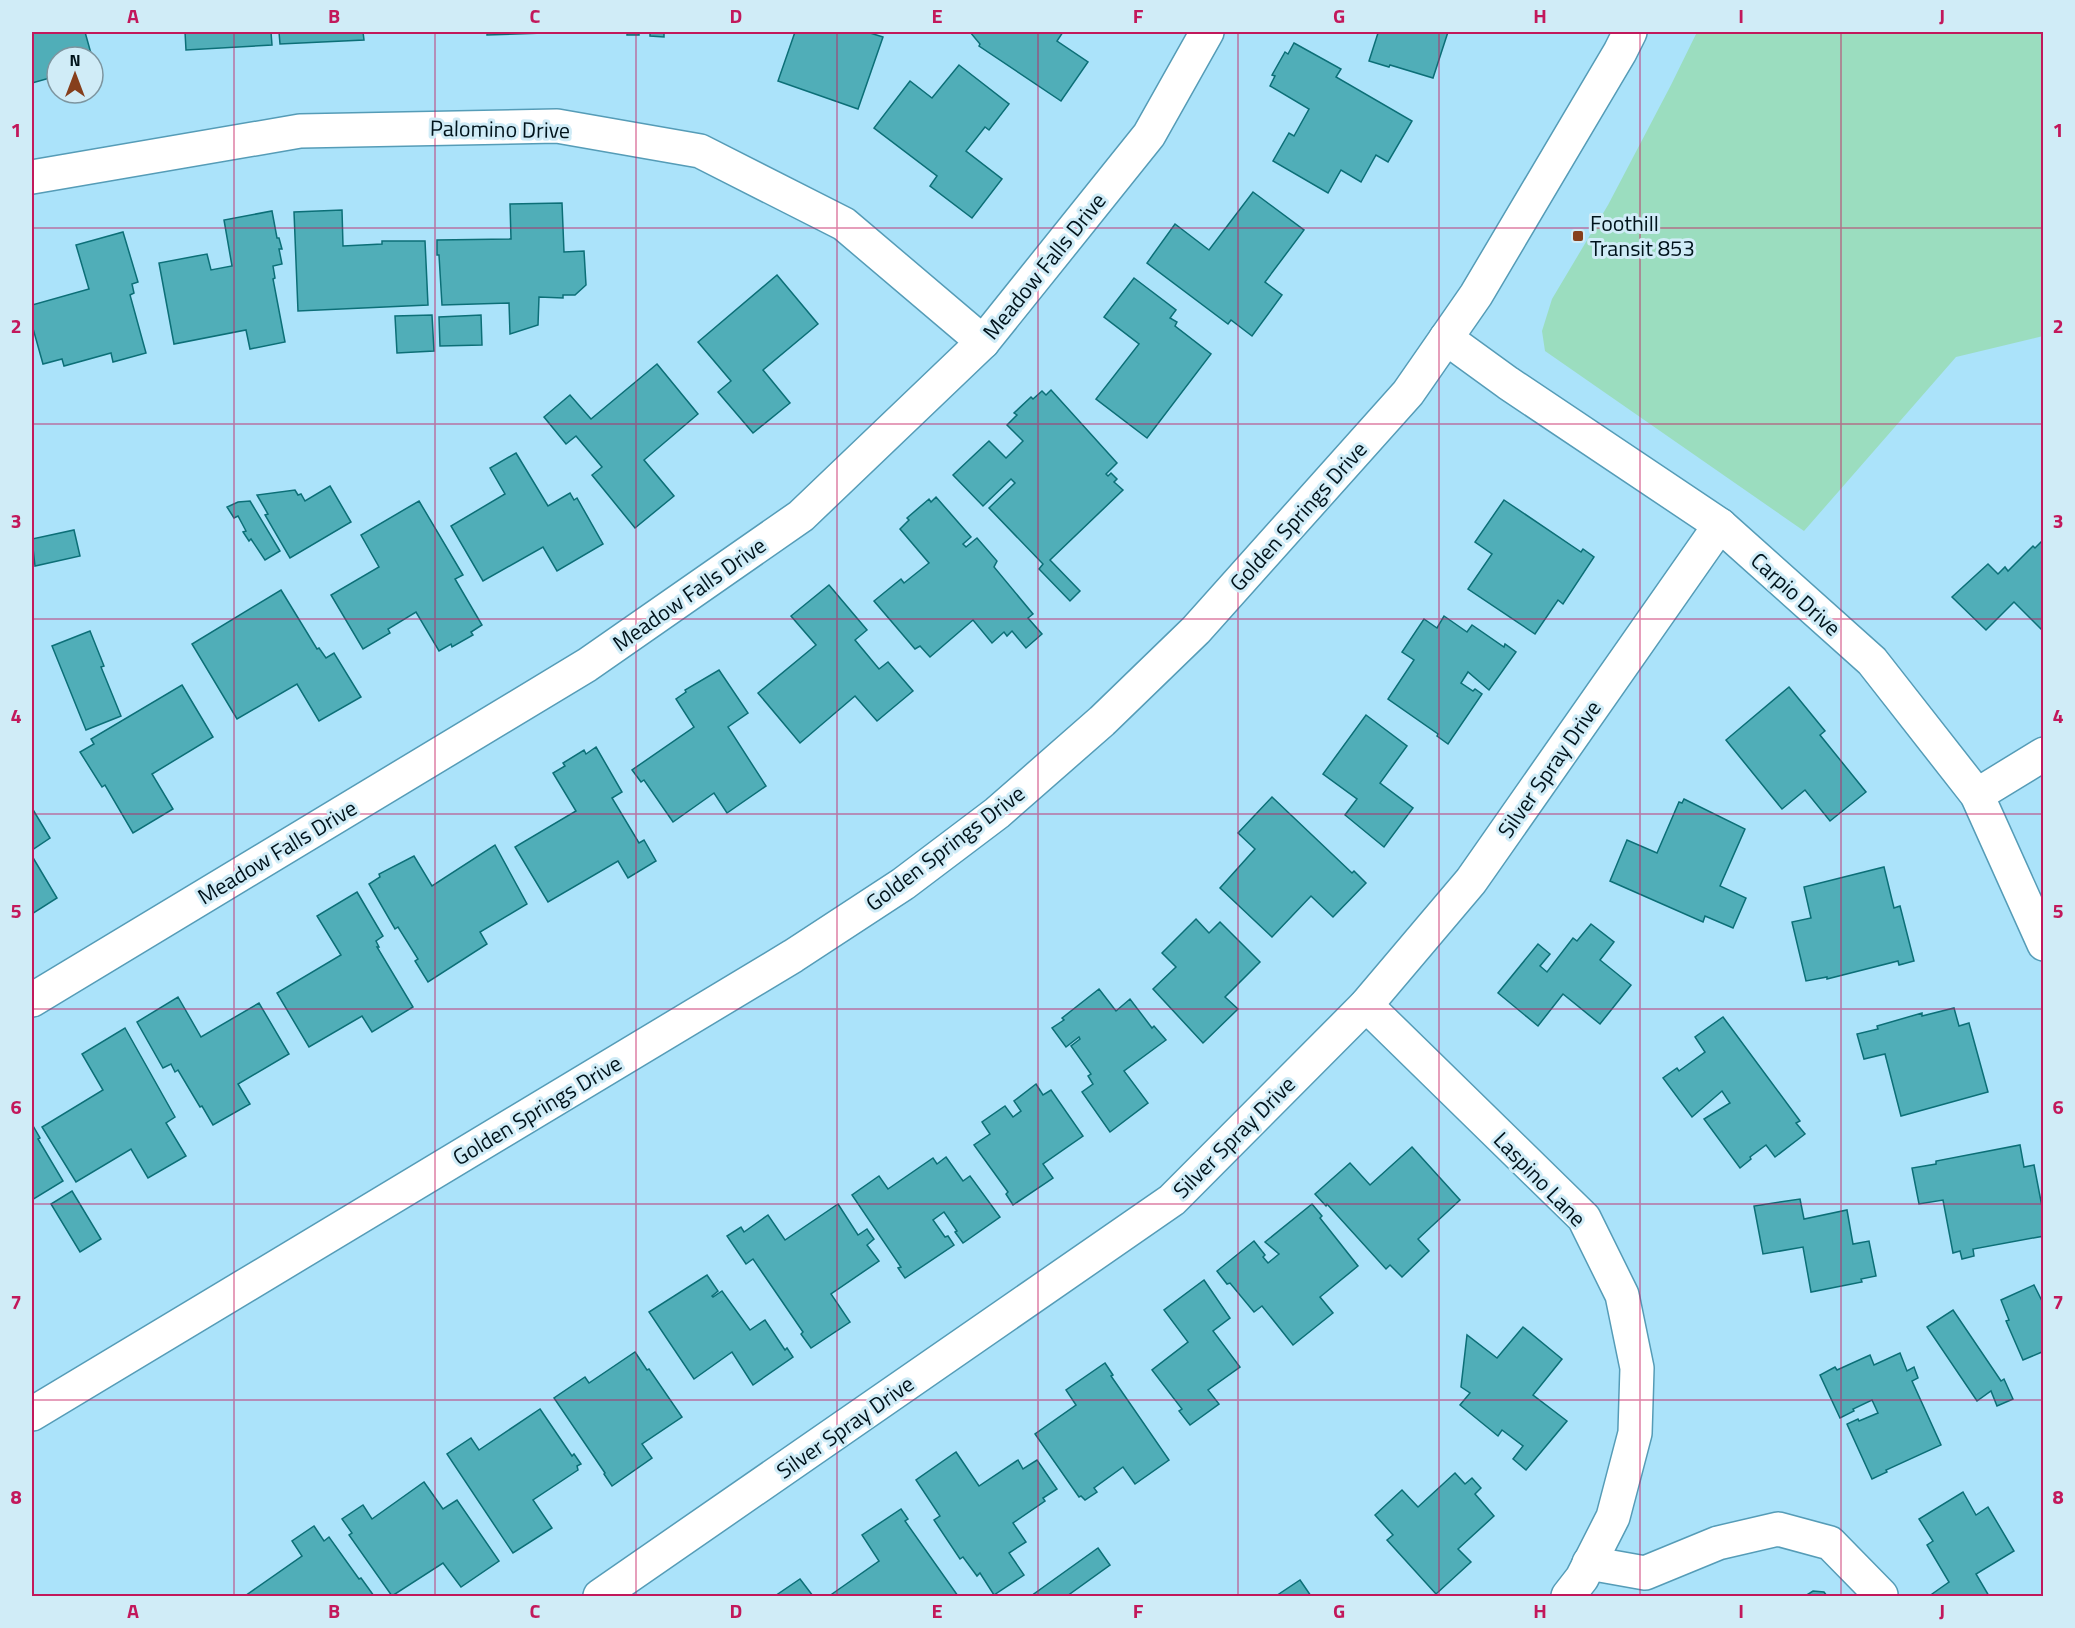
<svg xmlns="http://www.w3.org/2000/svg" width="2075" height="1628" viewBox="0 0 2075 1628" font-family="'Titillium Web',sans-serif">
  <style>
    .grass { fill: #9bddbf }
    .building { fill: #50aeb8; stroke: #0c6f77; stroke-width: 1.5 }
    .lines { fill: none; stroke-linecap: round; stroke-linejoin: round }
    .minor-casing { stroke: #559cb7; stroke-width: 36 }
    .major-casing { stroke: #559cb7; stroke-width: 36 }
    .minor { stroke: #fff; stroke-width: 33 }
    .major { stroke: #fff; stroke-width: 33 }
    .grid { fill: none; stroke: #c2185b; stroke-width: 1.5; stroke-opacity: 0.55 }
    .poi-dot { fill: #863f1c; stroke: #d0ecf7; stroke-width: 2 }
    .labels { text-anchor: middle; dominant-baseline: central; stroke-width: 6; stroke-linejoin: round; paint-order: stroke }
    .street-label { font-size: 22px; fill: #00131b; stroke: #d0ecf7 }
    .poi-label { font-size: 22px; fill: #00131b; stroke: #d0ecf7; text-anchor: start }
    .neatline { fill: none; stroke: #c2185b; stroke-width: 2 }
    .grid-label { font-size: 20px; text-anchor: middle; font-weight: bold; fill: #c2185b }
  </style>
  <rect width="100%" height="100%" fill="#abe3fa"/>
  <polygon class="grass" points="1697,32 2043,32 2043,336 1956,357 1804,531 1545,351 1542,331 1552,299 1608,205 1671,85"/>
  <g class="building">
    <polygon points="32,32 85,32 92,57 57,57 57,76 32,83"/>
    <polygon points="185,32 271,32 272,45 186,50"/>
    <polygon points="279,32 363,32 364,40 280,44"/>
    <polygon points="487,32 573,32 487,35"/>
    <polygon points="617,32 664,32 664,37 650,36 650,33 639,33 639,35 627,35 627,32"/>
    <polygon points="795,32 867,32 883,37 858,109 778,81"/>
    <polygon points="970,32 1063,32 1057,41 1088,62 1061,101 979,46 980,44"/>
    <polygon points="1382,32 1448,32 1433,78 1390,65 1389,67 1369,61 1378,33 1381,33"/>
    <polygon points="1294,43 1341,69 1336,77 1412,121 1388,162 1376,155 1361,182 1341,170 1328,193 1273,161 1289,133 1294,136 1309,109 1270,86 1275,76 1272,75 1285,52 1288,54"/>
    <polygon points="959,65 1009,104 989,130 985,127 966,151 1002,179 972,218 930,186 937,176 874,128 910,81 932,98"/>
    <polygon points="1253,192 1304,230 1265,282 1282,295 1252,336 1231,320 1228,324 1147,263 1175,224 1209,250"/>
    <polygon points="562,203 564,252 584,251 586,285 575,295 563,295 563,298 539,297 538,325 510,334 509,303 442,305 439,255 437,255 437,240 511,239 510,204"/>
    <polygon points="342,210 343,246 382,244 382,241 425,241 428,305 298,311 294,212"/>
    <polygon points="272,211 277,238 279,238 282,249 279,249 282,264 273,266 275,278 273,279 285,342 250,349 246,330 174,344 159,263 207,254 211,270 232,266 224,220"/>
    <polygon points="123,232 138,282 132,284 134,293 130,295 146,353 113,362 111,353 64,366 62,359 43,364 32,325 32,305 89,289 76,245"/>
    <polygon points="777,275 818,324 763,370 790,403 753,433 718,392 731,381 698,342"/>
    <polygon points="1134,278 1176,310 1170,318 1177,322 1175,326 1211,354 1147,438 1096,399 1139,344 1104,317"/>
    <polygon points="432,315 434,351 397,353 395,316"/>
    <polygon points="481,315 482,345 440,346 439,317"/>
    <polygon points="657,364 698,414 644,460 674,496 635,528 592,475 602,467 576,436 566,444 544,417 570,395 591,419"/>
    <polygon points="1051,390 1117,463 1106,474 1108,476 1111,473 1117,479 1114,482 1123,490 1050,560 1080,591 1070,601 1039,569 1043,564 989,508 1015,483 1011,479 983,506 953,475 989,441 1006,458 1023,441 1007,425 1017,415 1014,413 1031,397 1033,399 1042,391 1046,395"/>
    <polygon points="516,453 548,506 570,493 574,500 577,498 603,544 557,571 543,547 483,581 451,526 505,494 490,468"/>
    <polygon points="330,486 351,522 290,558 265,515 268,514 257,495 295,490 298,495 301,494 305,501"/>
    <polygon points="936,497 971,537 963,544 966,547 977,538 997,561 994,567 1033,614 1028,618 1042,634 1026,648 1012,631 1007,636 1004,632 992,643 973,620 930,657 920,646 915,649 874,601 901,579 904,583 929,563 900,529 909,520 907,518 929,499 931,502"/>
    <polygon points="1504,500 1581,552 1583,549 1594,557 1563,604 1558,600 1535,634 1468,589 1492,554 1475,542"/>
    <polygon points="250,501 280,551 265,560 251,539 249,541 243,532 246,531 238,516 234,518 227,507 238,502"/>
    <polygon points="419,501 463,575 455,579 482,625 471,632 473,635 452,647 451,644 439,651 416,612 388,629 390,633 363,649 331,595 379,567 361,535"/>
    <polygon points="74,530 80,556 35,566 32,539"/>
    <polygon points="2044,539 2044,632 2014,602 1986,630 1952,597 1988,564 1998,574 2005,567 2008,571 2033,546 2035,548"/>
    <polygon points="829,585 867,630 855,640 879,669 888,662 913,691 877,721 855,696 800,743 758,693 816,645 791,616"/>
    <polygon points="281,590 317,649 319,648 326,658 334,653 361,697 319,721 297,684 237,719 192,644"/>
    <polygon points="1444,616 1467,632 1472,625 1504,647 1505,644 1516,652 1489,690 1468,672 1461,683 1473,691 1475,689 1482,694 1448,744 1437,736 1438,734 1388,699 1414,660 1402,652 1424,619 1437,628"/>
    <polygon points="90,631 104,666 101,667 121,716 86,730 52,646"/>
    <polygon points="719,670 748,713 728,727 766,786 727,813 714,793 673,822 644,780 641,782 632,770 694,727 676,699 686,692 685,690"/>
    <polygon points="182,685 213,737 152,774 173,809 133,833 105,785 102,787 80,752 94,744 91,739"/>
    <polygon points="1789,687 1825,731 1820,735 1866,792 1830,821 1805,790 1782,809 1726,740"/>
    <polygon points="1366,715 1407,746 1380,783 1413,808 1384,847 1345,815 1357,799 1323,774"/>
    <polygon points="596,747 622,792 612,798 639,843 644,840 656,861 628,878 618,861 548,902 515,847 576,811 553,773 565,766 563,763 584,750 586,754"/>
    <polygon points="1272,797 1352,873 1354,871 1366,883 1333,917 1311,896 1272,937 1220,888 1255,849 1238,833"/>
    <polygon points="1684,799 1745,829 1720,886 1746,898 1733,928 1705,916 1703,922 1610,881 1627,840 1657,853 1679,802 1682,803"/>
    <polygon points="32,808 50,838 32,850"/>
    <polygon points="495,845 527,904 480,932 487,944 428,982 415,961 418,959 398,927 395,929 369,884 380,877 379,874 414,856 432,886"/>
    <polygon points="32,856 57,898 32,914"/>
    <polygon points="1884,867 1894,908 1900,906 1914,961 1899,965 1898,961 1827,979 1827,977 1806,981 1792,922 1811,918 1804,887"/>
    <polygon points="357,892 383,936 376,941 379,947 377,947 413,1007 372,1032 362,1016 309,1047 277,993 341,955 317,916"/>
    <polygon points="1196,919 1209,933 1220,922 1260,962 1225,997 1238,1009 1203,1043 1153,989 1176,967 1162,953"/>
    <polygon points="1591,924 1614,942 1600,960 1631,985 1600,1024 1563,994 1538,1026 1498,993 1538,944 1550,954 1540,966 1547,972 1573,938 1577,941"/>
    <polygon points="1099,989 1116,1011 1130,999 1152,1028 1154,1026 1166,1040 1124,1071 1148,1103 1110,1132 1082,1092 1093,1084 1088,1076 1091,1074 1071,1046 1080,1039 1079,1037 1066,1047 1052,1028 1064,1020 1062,1018"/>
    <polygon points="178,997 201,1037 259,1003 289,1054 238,1084 250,1104 213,1125 202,1106 200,1107 178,1070 175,1072 171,1064 163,1068 137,1022"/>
    <polygon points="1954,1008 1959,1026 1969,1023 1988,1092 1901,1116 1885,1054 1864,1059 1857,1034 1878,1029 1877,1026 1922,1013 1922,1016"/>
    <polygon points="1723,1017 1800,1121 1796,1123 1805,1134 1775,1157 1766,1145 1750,1157 1751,1159 1740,1168 1704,1119 1730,1103 1722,1091 1692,1117 1663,1078 1677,1068 1679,1071 1705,1052 1695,1037"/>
    <polygon points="125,1028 175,1117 166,1123 186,1156 148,1178 131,1149 76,1182 42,1127 103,1090 82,1054"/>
    <polygon points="1036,1084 1043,1095 1051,1090 1083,1136 1043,1164 1053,1178 1013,1205 1006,1194 1008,1192 974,1145 990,1134 982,1122 1005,1106 1013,1117 1021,1111 1014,1101"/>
    <polygon points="32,1124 40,1138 38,1139 63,1181 32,1200"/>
    <polygon points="2020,1145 2024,1167 2034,1165 2044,1217 2044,1236 1973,1249 1974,1256 1962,1259 1960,1251 1953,1253 1943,1200 1919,1204 1912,1168 1936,1164 1936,1161"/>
    <polygon points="1412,1147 1460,1200 1418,1239 1429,1251 1402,1277 1390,1265 1386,1269 1327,1204 1326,1206 1315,1194 1350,1163 1370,1185"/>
    <polygon points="946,1157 963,1181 970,1176 1000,1217 963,1243 955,1232 957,1231 944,1212 933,1220 945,1237 948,1236 954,1245 905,1278 898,1268 901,1267 852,1195 879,1176 888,1189 933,1158 937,1164"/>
    <polygon points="72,1191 101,1239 80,1252 51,1204"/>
    <polygon points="1800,1199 1804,1219 1847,1210 1853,1244 1869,1241 1876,1276 1861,1279 1862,1282 1811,1292 1803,1247 1763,1254 1754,1206"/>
    <polygon points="838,1204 858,1235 867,1229 874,1239 867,1245 879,1261 831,1294 850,1322 811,1348 801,1334 803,1332 753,1259 746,1264 727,1236 741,1227 744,1232 768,1215 785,1240"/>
    <polygon points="1312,1204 1322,1216 1320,1218 1358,1266 1320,1297 1333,1313 1293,1345 1262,1306 1254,1312 1230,1283 1227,1284 1217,1271 1254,1241 1265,1255 1263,1257 1268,1263 1279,1254 1265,1242"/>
    <polygon points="707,1275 718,1291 712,1296 713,1297 722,1291 750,1330 765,1320 785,1350 787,1348 793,1357 753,1385 732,1352 694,1379 649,1312"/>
    <polygon points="1204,1280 1230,1318 1213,1331 1240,1367 1208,1390 1219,1404 1190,1425 1179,1411 1182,1409 1152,1370 1188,1342 1164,1310"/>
    <polygon points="2034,1285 2044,1305 2044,1355 2042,1352 2023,1360 2006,1321 2009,1320 2001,1300"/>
    <polygon points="1953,1310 2001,1381 2004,1379 2013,1399 1997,1406 1991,1391 1977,1401 1927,1327"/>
    <polygon points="1523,1327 1562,1359 1533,1395 1567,1421 1526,1470 1513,1459 1523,1446 1502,1430 1498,1436 1460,1405 1470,1393 1461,1387 1467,1335 1497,1358"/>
    <polygon points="635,1352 647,1370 649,1369 682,1417 642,1444 652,1458 612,1486 604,1474 605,1473 554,1398 585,1377 589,1383"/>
    <polygon points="1900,1353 1907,1371 1914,1367 1918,1378 1912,1381 1941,1445 1886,1470 1887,1472 1872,1479 1847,1424 1858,1419 1859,1421 1878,1413 1872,1400 1853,1409 1854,1411 1840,1418 1820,1375 1835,1367 1837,1370 1870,1355 1874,1365"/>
    <polygon points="1105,1363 1113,1375 1111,1376 1169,1460 1135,1484 1123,1467 1094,1488 1097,1492 1085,1500 1081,1496 1079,1497 1035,1434 1076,1405 1066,1390"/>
    <polygon points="540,1409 572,1456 574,1454 581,1464 577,1466 578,1470 533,1500 552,1528 513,1553 447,1454 471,1438 479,1450"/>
    <polygon points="956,1452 979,1486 1018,1460 1023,1469 1037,1460 1057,1489 1043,1498 1045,1501 1013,1523 1026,1542 1009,1553 1024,1575 994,1595 980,1573 977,1576 963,1557 960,1559 934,1520 940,1516 916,1480"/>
    <polygon points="1455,1473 1465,1484 1472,1478 1481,1488 1475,1494 1494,1516 1458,1549 1471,1562 1436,1594 1387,1540 1393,1535 1375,1515 1402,1490 1418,1507"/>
    <polygon points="424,1482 443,1509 457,1500 499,1561 461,1587 443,1563 392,1596 349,1535 352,1533 342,1519 363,1505 372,1519"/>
    <polygon points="1963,1492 1976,1515 1988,1507 2014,1551 1976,1574 1989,1596 1934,1596 1932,1594 1949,1582 1927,1545 1933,1541 1919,1519"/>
    <polygon points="901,1509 908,1519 905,1521 958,1596 834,1596 832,1594 879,1561 862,1535"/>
    <polygon points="314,1526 324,1541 329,1537 359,1579 361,1578 374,1596 245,1596 302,1556 292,1541"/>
    <polygon points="1098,1548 1110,1565 1067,1596 1031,1596"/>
    <polygon points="800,1579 813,1596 775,1596"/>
    <polygon points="1300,1580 1311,1596 1276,1596"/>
    <polygon points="1813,1591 1824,1592 1827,1596 1805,1596"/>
  </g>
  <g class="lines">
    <g class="minor-casing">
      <g id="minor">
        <polyline points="32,177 300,131 557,126 700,151 844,224 983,342"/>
        <polyline points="1446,338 1508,383 1720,525 1872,661 1977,795 2044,944"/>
        <polyline points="1977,795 2044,754"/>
        <polyline points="32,1000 587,665 801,516 983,342 1149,135 1207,32"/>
        <polyline points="1366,1005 1584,1218 1622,1295 1637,1368 1635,1433 1613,1517 1582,1578 1568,1596"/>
        <polyline points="1589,1563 1645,1573 1718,1543 1778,1529 1830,1543 1881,1595"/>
        <polyline points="600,1596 1172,1200 1366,1005 1471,881 1720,525"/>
      </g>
    </g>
    <g class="major-casing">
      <polyline id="major" points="32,1414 793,956 903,884 997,813 1102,721 1196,630 1408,393 1476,295 1620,52 1630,32"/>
    </g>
    <use href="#minor" class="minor"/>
    <use href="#major" class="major"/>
  </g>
  <path class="grid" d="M234,32V1596M435,32V1596M636,32V1596M837,32V1596M1038,32V1596M1238,32V1596M1439,32V1596M1640,32V1596M1841,32V1596M32,228H2044M32,424H2044M32,619H2044M32,814H2044M32,1009H2044M32,1204H2044M32,1400H2044"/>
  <rect class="poi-dot" x="1572" y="230" width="12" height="12" rx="3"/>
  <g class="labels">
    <g class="street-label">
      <text transform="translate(500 129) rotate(1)">Palomino Drive</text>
      <text transform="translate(1044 266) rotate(-51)">Meadow Falls Drive</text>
      <text transform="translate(1298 516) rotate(-48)">Golden Springs Drive</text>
      <text transform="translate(689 594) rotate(-35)">Meadow Falls Drive</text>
      <text transform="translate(1796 594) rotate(42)">Carpio Drive</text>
      <text transform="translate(1549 769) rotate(-55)">Silver Spray Drive</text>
      <text transform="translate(945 848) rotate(-37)">Golden Springs Drive</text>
      <text transform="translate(277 852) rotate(-31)">Meadow Falls Drive</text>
      <text transform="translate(537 1110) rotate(-31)">Golden Springs Drive</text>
      <text transform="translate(1234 1137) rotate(-45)">Silver Spray Drive</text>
      <text transform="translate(1540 1179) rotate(46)">Laspino Lane</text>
      <text transform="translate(845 1427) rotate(-35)">Silver Spray Drive</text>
    </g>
    <g class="poi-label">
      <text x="1590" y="223">Foothill<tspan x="1590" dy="25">Transit 853</tspan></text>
    </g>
  </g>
  <rect width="2075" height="1628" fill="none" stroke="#d0ecf7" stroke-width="66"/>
  <g transform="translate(75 75)"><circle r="28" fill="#d0ecf7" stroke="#7d959f" stroke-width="1.5"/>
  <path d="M0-4.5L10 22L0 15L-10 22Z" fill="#863f1c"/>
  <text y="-9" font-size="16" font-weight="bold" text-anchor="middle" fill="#00131b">N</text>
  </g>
  <rect x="33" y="33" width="2009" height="1562" class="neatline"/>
  <g class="grid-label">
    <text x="133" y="23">A</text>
    <text x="334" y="23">B</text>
    <text x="535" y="23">C</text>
    <text x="736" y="23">D</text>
    <text x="937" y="23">E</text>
    <text x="1138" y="23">F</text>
    <text x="1339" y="23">G</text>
    <text x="1540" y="23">H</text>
    <text x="1741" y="23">I</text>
    <text x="1942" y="23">J</text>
    <text x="16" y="137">1</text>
    <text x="2058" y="137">1</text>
    <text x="16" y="333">2</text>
    <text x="2058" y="333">2</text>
    <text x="16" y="528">3</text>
    <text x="2058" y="528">3</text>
    <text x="16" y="723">4</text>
    <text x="2058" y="723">4</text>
    <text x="16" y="918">5</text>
    <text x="2058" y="918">5</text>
    <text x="16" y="1114">6</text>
    <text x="2058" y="1114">6</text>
    <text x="16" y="1309">7</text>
    <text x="2058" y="1309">7</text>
    <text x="16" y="1504">8</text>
    <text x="2058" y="1504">8</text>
    <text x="133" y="1618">A</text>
    <text x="334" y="1618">B</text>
    <text x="535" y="1618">C</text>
    <text x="736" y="1618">D</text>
    <text x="937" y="1618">E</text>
    <text x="1138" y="1618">F</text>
    <text x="1339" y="1618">G</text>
    <text x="1540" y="1618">H</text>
    <text x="1741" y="1618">I</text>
    <text x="1942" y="1618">J</text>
  </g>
</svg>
